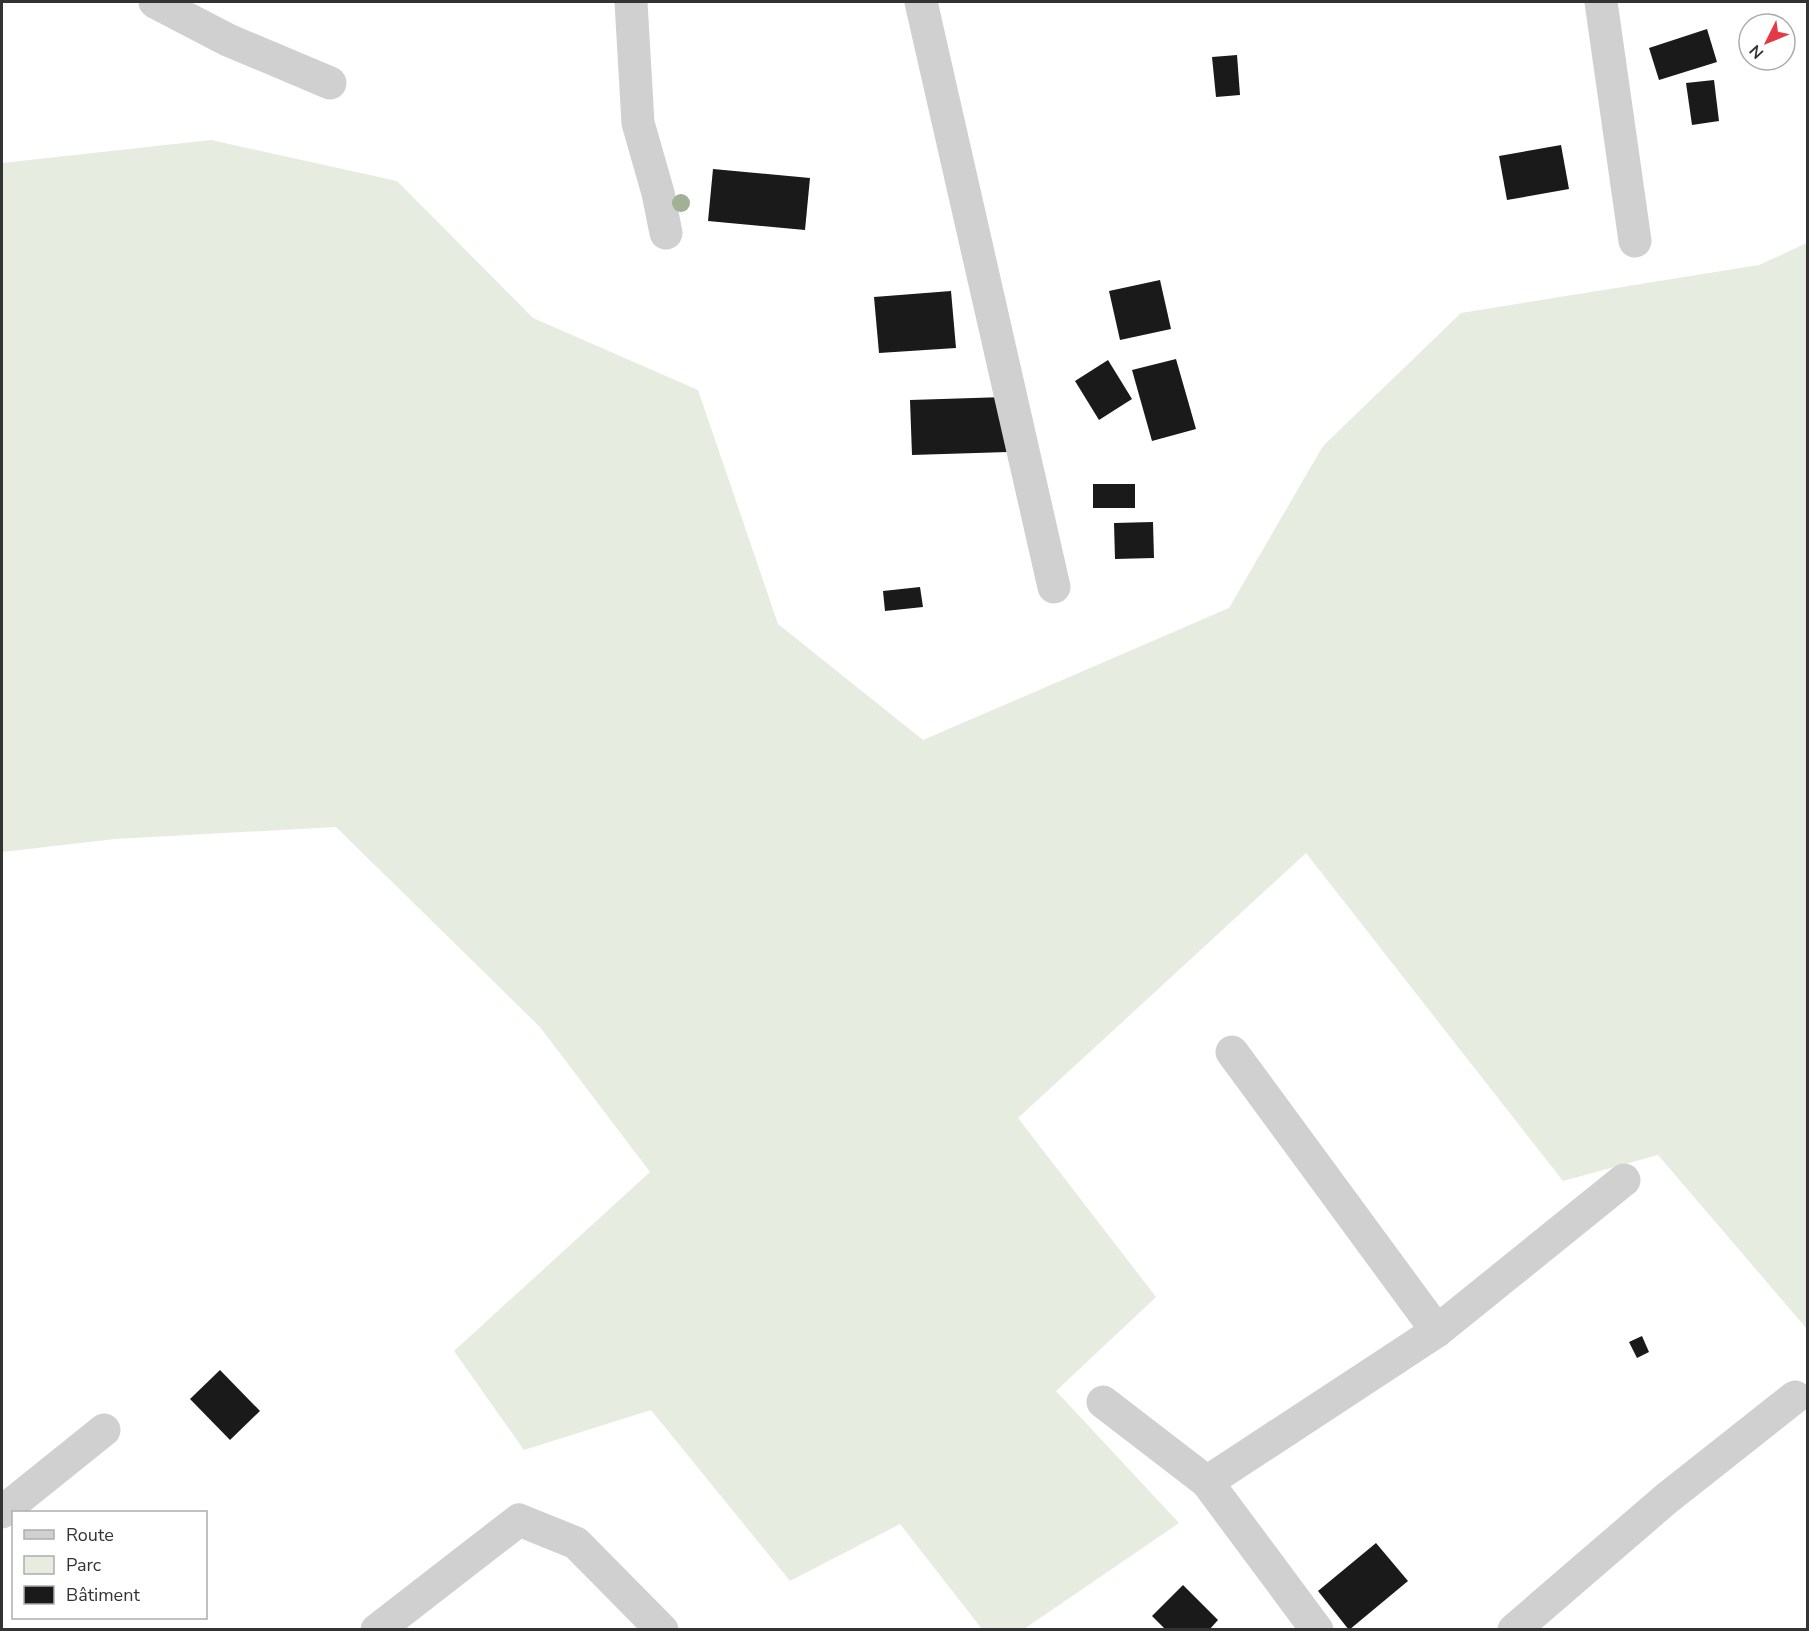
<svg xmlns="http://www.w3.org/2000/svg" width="1809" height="1631" viewBox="0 0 1809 1631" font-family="'Nunito Sans',sans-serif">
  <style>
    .green { fill: #e6ecdf }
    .building { fill: #1a1a1a }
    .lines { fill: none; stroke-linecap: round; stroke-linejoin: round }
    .minor { stroke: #d0d0d0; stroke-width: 33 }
    .tree { fill: #a2b095 }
  </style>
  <rect width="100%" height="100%" fill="#fff"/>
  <polygon class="green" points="211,140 397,181 533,318 698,390 778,624 923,740 1229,608 1323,446 1461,313 1759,265 1807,243 1807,1329 1658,1155 1563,1181 1306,853 1018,1118 1156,1297 1056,1391 1179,1523 1024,1629 982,1629 900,1524 790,1581 651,1410 524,1450 454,1351 650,1172 540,1027 336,827 115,839 2,852 2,163"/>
  <g class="building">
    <polygon points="1707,29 1717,62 1659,80 1649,48"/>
    <polygon points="1237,55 1240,95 1216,97 1212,57"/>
    <polygon points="1714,80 1719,121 1692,125 1686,83"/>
    <polygon points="1561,145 1569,189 1507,200 1499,156"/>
    <polygon points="713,169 810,178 805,230 708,221"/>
    <polygon points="1160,280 1171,329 1120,340 1109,291"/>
    <polygon points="951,291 956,348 879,353 874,297"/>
    <polygon points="1176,359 1196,429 1152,441 1132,370"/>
    <polygon points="1108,360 1132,399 1099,420 1075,381"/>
    <polygon points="1005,397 1008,452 912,455 910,400"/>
    <rect x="1093" y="484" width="42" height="24"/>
    <polygon points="1153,522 1154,558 1115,559 1114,523"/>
    <polygon points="920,587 923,607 885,611 883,591"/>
    <polygon points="1642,1336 1649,1352 1637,1358 1629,1342"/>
    <polygon points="220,1370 260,1411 230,1440 190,1399"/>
    <polygon points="1376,1543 1408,1581 1349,1630 1318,1591"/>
    <polygon points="1183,1585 1218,1620 1209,1630 1166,1630 1152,1616"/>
  </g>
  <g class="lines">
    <g class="minor">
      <polyline points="155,2 228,40 330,83"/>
      <polyline points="631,2 638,123 658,193 666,233"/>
      <polyline points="921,2 1054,587"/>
      <polyline points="1601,2 1635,241"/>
      <polyline points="1232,1052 1437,1331"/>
      <polyline points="1103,1402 1207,1482 1317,1630"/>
      <polyline points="1207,1482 1437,1331 1624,1180"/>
      <polyline points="2,1512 104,1430"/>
      <polyline points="377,1630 519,1520 576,1543 662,1630"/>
      <polyline points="1514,1630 1666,1499 1795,1397"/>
    </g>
  </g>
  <circle class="tree" cx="681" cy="203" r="9"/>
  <rect width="1809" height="1631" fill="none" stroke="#333333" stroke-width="6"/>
  <rect x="12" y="1511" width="195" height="108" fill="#ffffff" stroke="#adadad" stroke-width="1.5"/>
  <rect x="24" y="1530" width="30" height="9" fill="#d0d0d0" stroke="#adadad" stroke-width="1.5"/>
  <text x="66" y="1541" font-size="18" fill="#333333">Route</text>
  <rect x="24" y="1556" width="30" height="18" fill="#e6ecdf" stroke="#adadad" stroke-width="1.5"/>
  <text x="66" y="1571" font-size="18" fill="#333333">Parc</text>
  <rect x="24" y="1586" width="30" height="18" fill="#1a1a1a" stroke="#adadad" stroke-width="1.5"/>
  <text x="66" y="1601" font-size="18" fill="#333333">Bâtiment</text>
  <g transform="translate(1767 42) rotate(227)"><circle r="28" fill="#ffffff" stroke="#adadad" stroke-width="1.5"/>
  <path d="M0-4.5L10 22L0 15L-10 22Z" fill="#e63946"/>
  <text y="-9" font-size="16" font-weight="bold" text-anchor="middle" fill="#333333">N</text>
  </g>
</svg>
